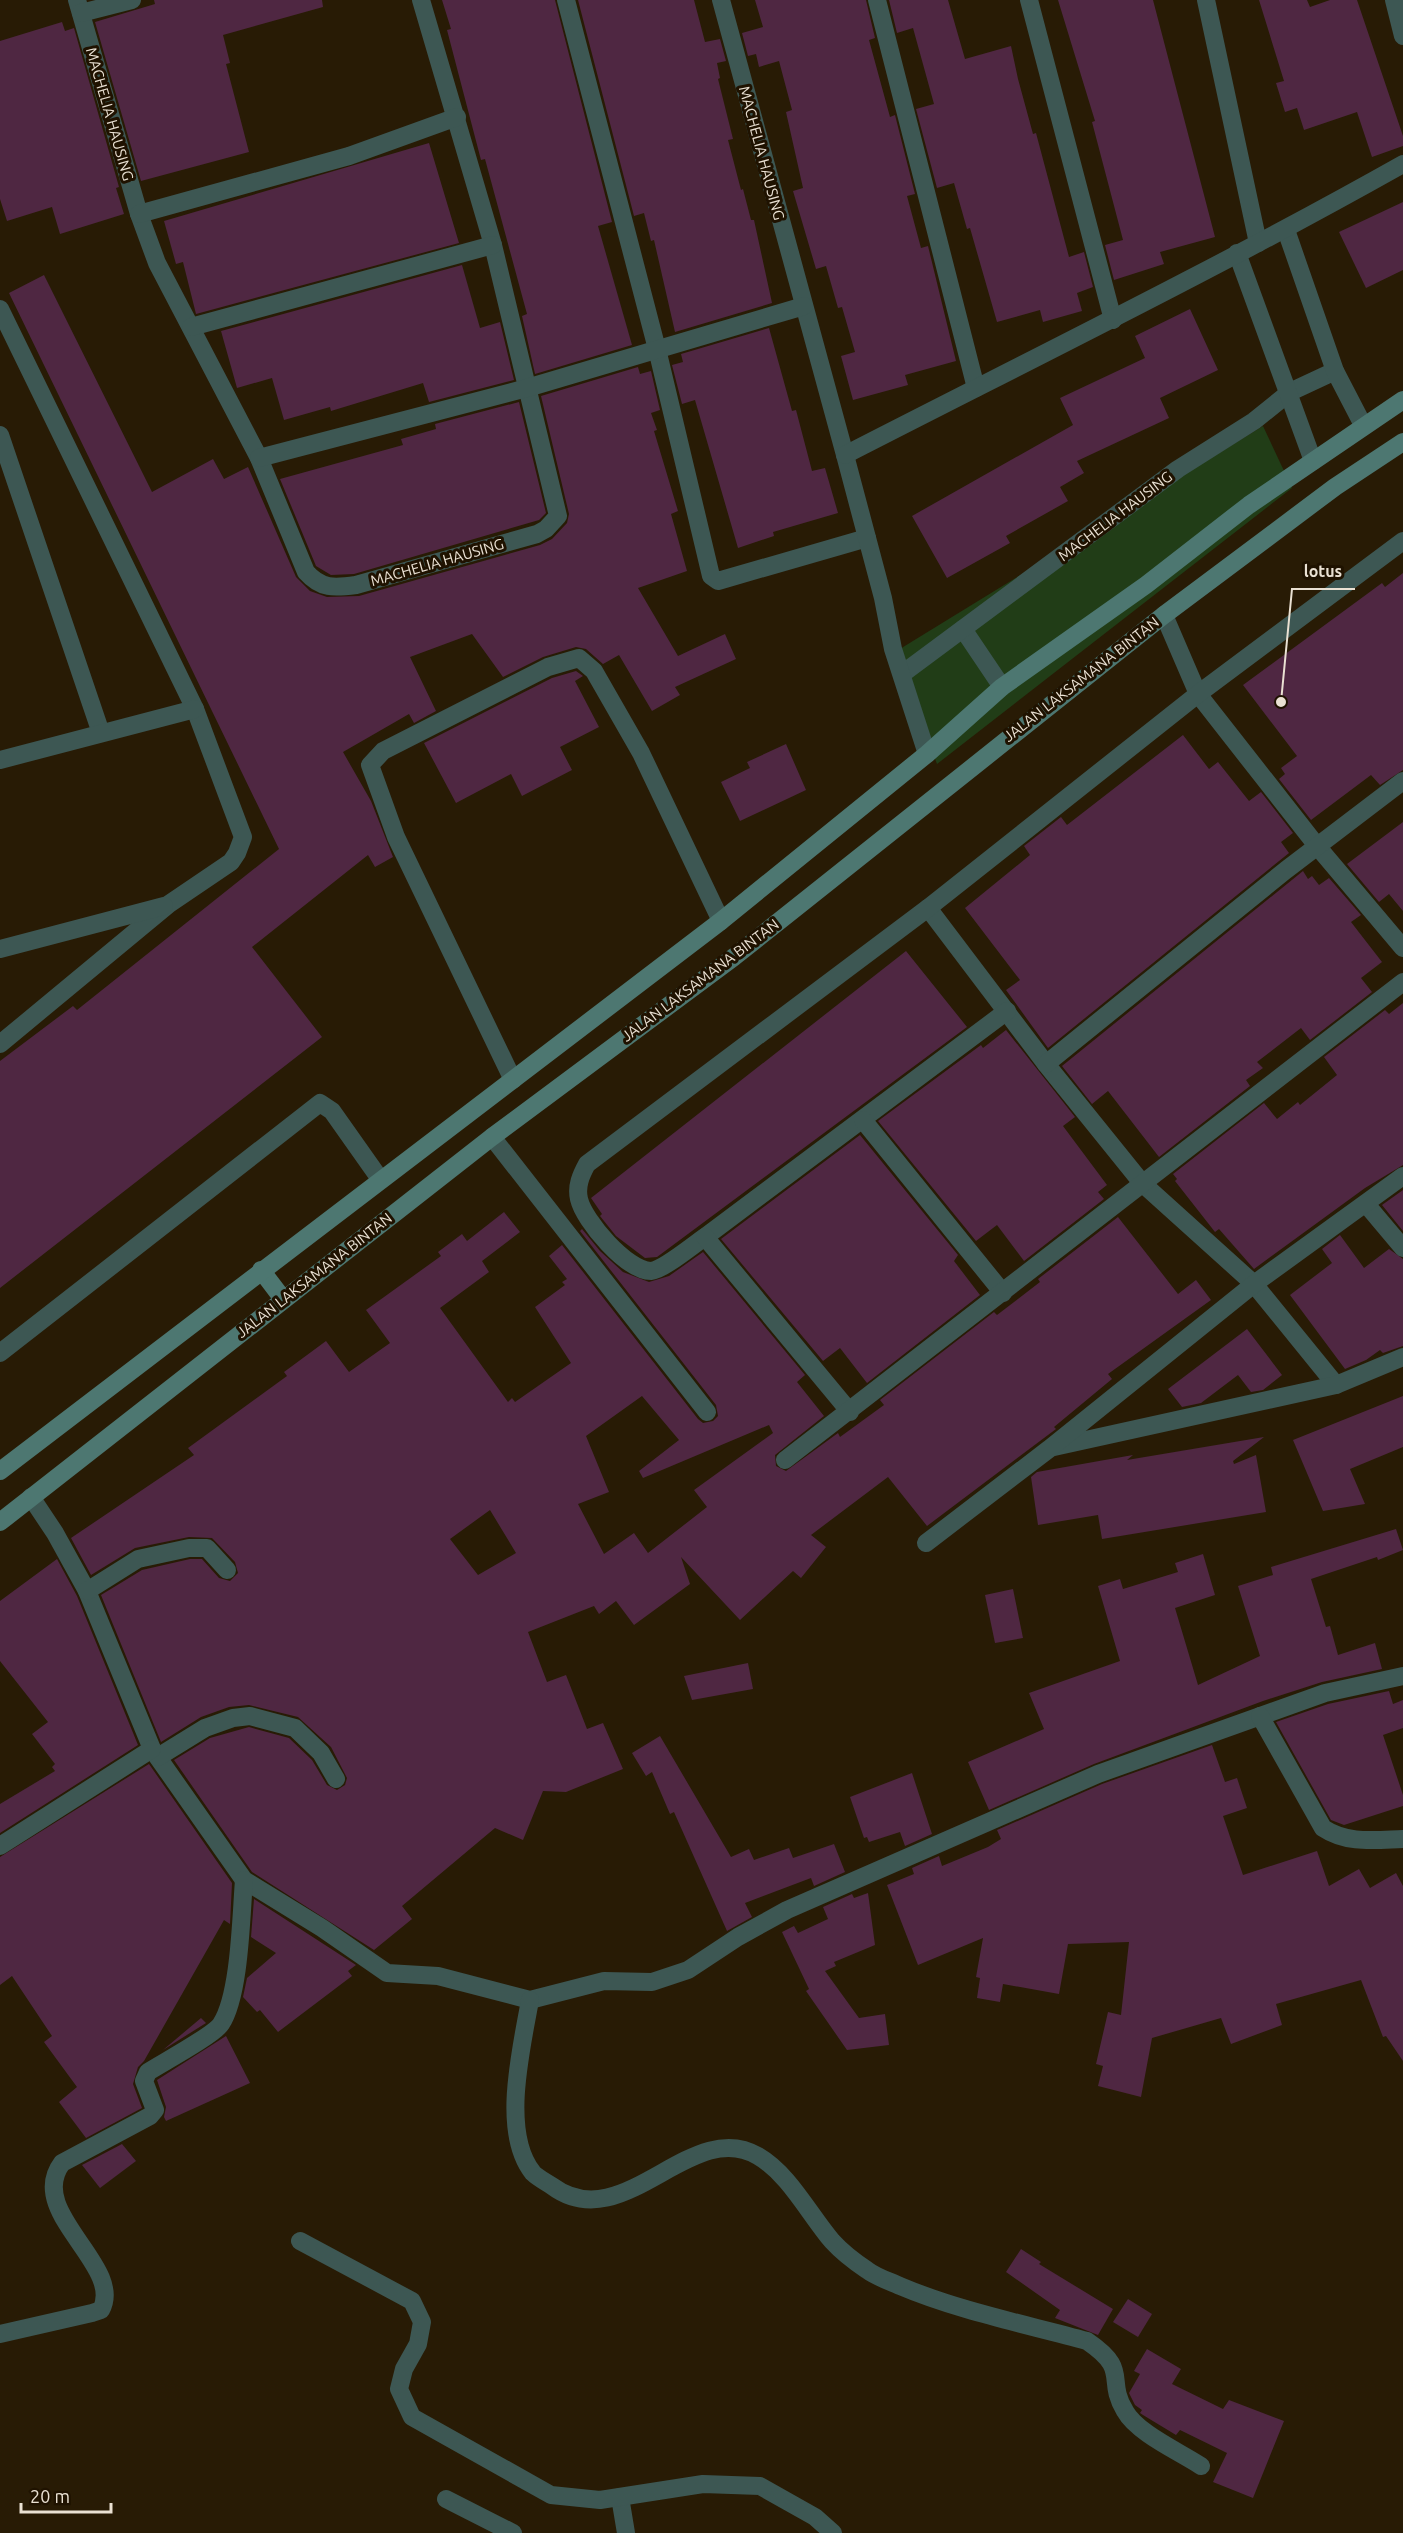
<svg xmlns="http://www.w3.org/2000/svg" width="1403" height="2533" viewBox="0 0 1403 2533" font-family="Ubuntu,sans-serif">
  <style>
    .green { fill: #213d17 }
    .building { fill: #4f2742; fill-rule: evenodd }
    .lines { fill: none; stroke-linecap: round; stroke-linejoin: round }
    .lane { stroke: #3d5753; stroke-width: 18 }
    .street { stroke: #3d5753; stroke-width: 18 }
    .secondary { stroke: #4d7771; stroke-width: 18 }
    .labels { text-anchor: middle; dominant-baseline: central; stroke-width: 6; stroke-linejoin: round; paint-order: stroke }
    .street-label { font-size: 15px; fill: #eae1d3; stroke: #1f1200 }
    .leader { fill: none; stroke: #eae1d3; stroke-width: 2 }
    .callout-dot { fill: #eae1d3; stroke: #1f1200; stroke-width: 2 }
    .callout-label { font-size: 16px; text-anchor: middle; font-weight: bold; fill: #eae1d3; stroke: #1f1200; stroke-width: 6; stroke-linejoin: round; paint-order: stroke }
  </style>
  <rect width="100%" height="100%" fill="#281b05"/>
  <polygon class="green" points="1263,426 1292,488 937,764 895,652"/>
  <g class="building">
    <polygon points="154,0 322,0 323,7 223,35 230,63 226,64 249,152 141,181 95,22 155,4"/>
    <polygon points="442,0 555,0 612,222 598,226 632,345 535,374 522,316 527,314 485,159 481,160 447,30 451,29"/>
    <polygon points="578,0 694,0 705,42 720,39 726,61 717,63 720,78 718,79 733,139 728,140 741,190 743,189 751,220 754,220 772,303 675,332 654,240 651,241 644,213 634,216"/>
    <polygon points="755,0 866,0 875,38 869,40 890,117 895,115 915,194 907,196 921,248 928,246 956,361 905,375 908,385 853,400 841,356 855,352 842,307 838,308 826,266 816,269 793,191 803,188 786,112 792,110 779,61 759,67 756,54 748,56 742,33 763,27"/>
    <polygon points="889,0 948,0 965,59 1011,46 1018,79 1033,134 1036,133 1069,257 1084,252 1093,287 1077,293 1082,311 1043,322 1040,310 997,322 970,228 967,229 954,183 937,188 916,109 934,104 913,28 897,33"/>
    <polygon points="1058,0 1153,0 1215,237 1160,252 1164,264 1114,280 1105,245 1123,240 1092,122 1095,121"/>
    <polygon points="1259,0 1307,0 1310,7 1330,0 1357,0 1403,136 1403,146 1372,157 1357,112 1304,130 1297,108 1285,112 1276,83 1284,81"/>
    <polygon points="62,22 65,31 74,28 119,187 116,188 124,214 60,234 52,207 7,221 0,199 0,41"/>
    <polygon points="429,143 459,243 196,314 183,262 176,264 164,221"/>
    <polygon points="1403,202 1403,270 1366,288 1339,232"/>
    <polygon points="462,265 480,328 500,322 514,380 429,402 423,383 331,411 330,407 284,420 272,378 237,388 221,331"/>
    <polygon points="44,275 152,492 213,459 224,479 248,467 296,577 310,591 327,597 359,596 540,545 552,539 567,523 569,514 541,396 638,367 640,374 651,371 660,410 651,413 657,430 654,431 678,511 671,514 687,571 638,588 678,656 725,634 736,659 675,687 680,695 652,711 619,655 603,664 586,649 576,647 543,657 503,677 472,634 410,657 436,711 414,723 409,714 343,752 371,801 393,857 375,867 368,855 252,947 322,1037 0,1288 0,1061 73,1006 77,1010 279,849 9,293"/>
    <polygon points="1190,309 1218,370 1160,398 1169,418 1077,461 1084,473 1060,487 1068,501 1006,536 1010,543 947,578 912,516 1073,425 1060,398 1145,358 1135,336"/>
    <polygon points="769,328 792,411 796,410 812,471 825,468 838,513 773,532 774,536 738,548 695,400 682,404 672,365 683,362 681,354"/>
    <polygon points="519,402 546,513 539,520 354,574 331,575 316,566 280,479 403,445 401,439 436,429 435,424"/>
    <polygon points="1403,573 1403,770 1380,785 1371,775 1311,820 1279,779 1285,774 1281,768 1297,756 1243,685 1382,583 1385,587"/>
    <polygon points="576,671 583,676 575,681 599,727 560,747 572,770 522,796 511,774 456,803 424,743 552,678"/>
    <polygon points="1183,735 1209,769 1218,762 1249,801 1261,792 1293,833 1281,842 1289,853 1048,1048 1006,990 1020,980 965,908 1030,855 1024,846 1061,817 1067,825"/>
    <polygon points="786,744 806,790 740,821 721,782 750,768 747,762"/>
    <polygon points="1403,822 1403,911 1389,894 1379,902 1347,864"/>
    <polygon points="1303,871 1308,879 1312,876 1319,885 1329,878 1361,915 1351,922 1382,962 1361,978 1372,992 1310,1040 1301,1028 1257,1062 1263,1068 1246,1080 1250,1086 1159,1157 1108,1091 1092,1104 1062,1066"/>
    <polygon points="906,951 967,1027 657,1257 645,1258 616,1236 600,1216 602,1214 591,1198"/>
    <polygon points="1403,1003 1403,1165 1365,1188 1254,1269 1219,1229 1215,1232 1175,1181 1177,1179 1173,1174 1264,1103 1277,1119 1298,1102 1300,1105 1337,1075 1324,1057 1385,1010 1389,1014"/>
    <polygon points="1006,1030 1075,1117 1063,1126 1107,1185 1098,1192 1104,1199 1024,1261 997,1225 976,1241 878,1121 981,1045 983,1048"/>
    <polygon points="860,1135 958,1255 954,1261 980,1295 867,1383 840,1348 823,1361 721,1239"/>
    <polygon points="1403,1190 1403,1231 1382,1205"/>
    <path d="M504,1212L520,1232L482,1261L489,1272L440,1308L508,1402L512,1398L515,1402L571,1363L535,1307L565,1285L562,1282L567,1279L549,1256L562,1245L698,1419L703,1423L713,1421L718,1416L716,1405L580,1231L582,1229L600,1251L623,1272L649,1282L669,1276L703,1252L805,1375L797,1382L824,1416L775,1455L776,1466L786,1471L838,1433L840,1437L884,1405L880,1400L994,1312L997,1315L1040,1282L1038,1279L1118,1217L1178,1294L1196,1280L1211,1300L1108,1374L1112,1379L1054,1427L1056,1429L927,1526L888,1477L811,1535L826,1547L801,1578L793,1571L740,1620L681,1557L690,1584L634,1625L616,1601L599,1614L594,1606L528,1632L547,1682L566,1675L587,1729L603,1723L623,1769L566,1792L543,1791L523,1840L495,1828L402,1906L412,1919L374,1950L252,1872L174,1760L210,1738L249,1727L289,1738L312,1760L327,1785L337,1790L345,1785L347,1778L331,1747L298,1717L249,1705L229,1707L201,1717L161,1742L101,1595L142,1570L190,1559H202L219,1578L230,1581L238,1573L235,1562L212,1538L189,1537L135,1548L91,1575L71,1538L194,1455L188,1448L287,1376L284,1372L326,1341L349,1372L390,1343L366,1310L441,1256L438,1252L462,1234L467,1241ZM642,1396L679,1440L639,1471L643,1478L769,1425L773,1433L694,1490L707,1507L648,1553L634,1533L604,1554L578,1504L609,1492L586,1436ZM490,1510L516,1553L478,1575L450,1539Z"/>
    <polygon points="1340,1235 1364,1268 1389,1249 1403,1259 1403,1346 1383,1353 1380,1350 1366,1360 1345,1369 1290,1295 1332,1263 1322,1249"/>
    <polygon points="1247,1329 1282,1375 1263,1390 1251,1392 1238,1375 1201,1403 1182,1407 1168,1389"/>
    <polygon points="1403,1396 1403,1447 1350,1469 1365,1504 1323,1511 1293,1440"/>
    <polygon points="1264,1437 1233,1461 1234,1464 1256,1455 1266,1512 1102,1539 1098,1515 1038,1525 1031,1477 1037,1472 1133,1455 1127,1460"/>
    <polygon points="1396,1529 1403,1550 1378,1560 1377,1557 1311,1579 1326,1627 1330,1626 1338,1655 1375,1643 1382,1669 1322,1682 1263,1701 1094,1764 989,1810 968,1762 1044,1729 1029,1693 1120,1661 1098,1586 1120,1579 1123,1589 1178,1572 1175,1563 1203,1554 1215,1595 1175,1608 1198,1685 1260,1656 1238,1586 1273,1575 1271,1567"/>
    <polygon points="57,1559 77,1596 138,1745 0,1833 0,1804 55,1771 52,1767 55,1764 32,1734 48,1722 0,1661 0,1601"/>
    <polygon points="1013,1589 1023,1638 995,1643 985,1595"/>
    <polygon points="748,1663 753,1689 692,1700 684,1676"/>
    <polygon points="1389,1691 1393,1704 1403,1700 1403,1728 1383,1735 1403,1795 1403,1806 1344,1825 1331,1820 1276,1722 1328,1704"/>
    <polygon points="660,1736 731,1857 749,1849 754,1860 789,1848 793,1858 834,1844 845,1872 814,1886 811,1878 745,1903 752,1917 727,1931 674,1812 670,1814 652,1772 646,1776 632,1753"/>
    <polygon points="1212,1745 1225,1782 1237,1778 1247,1808 1223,1816 1243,1875 1317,1851 1329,1886 1359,1869 1370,1888 1396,1873 1403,1886 1403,2061 1386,2036 1383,2037 1361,1980 1276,2004 1282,2025 1231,2044 1221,2018 1152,2038 1141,2097 1098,2086 1103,2066 1096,2064 1108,2012 1121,2015 1129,1942 1068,1944 1059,1994 1003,1984 1000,2002 977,1998 980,1978 976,1977 983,1938 918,1965 887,1885 914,1874 912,1868 939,1856 942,1866 988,1847 1001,1839 997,1830 1102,1784"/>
    <polygon points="149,1764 232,1883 230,1924 224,1920 144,2061 138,2067 133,2084 142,2108 86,2138 59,2102 77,2087 44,2042 52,2036 12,1976 0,1985 0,1857"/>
    <polygon points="912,1773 932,1834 905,1846 900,1832 869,1842 867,1837 864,1838 850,1797"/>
    <polygon points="868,1893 875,1945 834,1962 836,1966 825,1971 859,2018 885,2014 889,2045 847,2050 806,1991 809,1989 782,1932 794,1926 798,1933 828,1919 823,1907 852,1894 854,1898"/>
    <polygon points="254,1899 356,1965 348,1971 352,1976 278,2032 260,2010 257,2012 243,1997 247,1978 276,1953 251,1937"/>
    <polygon points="201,2018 206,2023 163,2050"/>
    <polygon points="226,2036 250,2083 166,2121 164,2117 166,2107 157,2080"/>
    <polygon points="122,2144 136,2161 100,2188 82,2165"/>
    <polygon points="1021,2249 1041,2262 1039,2264 1113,2309 1098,2335 1055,2318 1060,2310 1006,2272"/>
    <polygon points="1128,2299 1152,2314 1138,2337 1113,2322"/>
    <polygon points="1147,2349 1181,2369 1172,2384 1223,2409 1229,2400 1284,2421 1253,2498 1213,2482 1227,2453 1180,2430 1176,2435 1143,2415 1140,2413 1142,2410 1135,2405 1129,2393 1140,2374 1134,2371"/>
  </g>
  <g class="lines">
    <g class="lane">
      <polyline points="963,629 1002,687"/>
      <polyline points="902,674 1178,469 1254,421 1290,392 1335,371"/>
      <polyline points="513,1080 396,837 370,765 383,751 548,667 579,658 594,671 641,753 721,921"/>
      <polyline points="0,1353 320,1103 332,1111 380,1179"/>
      <polyline points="620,2497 626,2533"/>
      <polyline points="446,2499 513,2533"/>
    </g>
    <g class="street">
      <path d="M77,0L139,214L157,263L259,458L306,572C321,589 334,588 356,585L537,534L546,529L558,516L493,245L421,0"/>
      <polyline points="566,0 657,349 711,576 718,581 867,538"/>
      <polyline points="721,0 845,455 883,598 893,649 927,754"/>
      <polyline points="877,0 976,388"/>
      <polyline points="1029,0 1113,320"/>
      <polyline points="1206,0 1258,243"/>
      <polyline points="1394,0 1403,36"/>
      <polyline points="81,13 132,0"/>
      <polyline points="139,214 349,156 457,117"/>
      <polyline points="1286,230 1335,371 1363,425"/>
      <polyline points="1237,253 1313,461"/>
      <polyline points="0,309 195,709 243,837 237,853 231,862 169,904 0,1044"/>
      <polyline points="191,327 493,245"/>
      <polyline points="0,435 101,733"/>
      <path d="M845,455C1032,359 1220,267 1403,164"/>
      <polyline points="259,458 527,388 804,306"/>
      <polyline points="1164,615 1198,694 1317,846 1403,948"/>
      <polyline points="0,760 195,709"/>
      <polyline points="928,908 1046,1064 1142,1183 1254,1284 1336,1385"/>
      <polyline points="0,949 164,906"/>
      <path d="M1007,1011L705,1237C693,1245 663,1270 651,1271C627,1271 584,1221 579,1199C576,1186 581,1175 587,1164L928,908L1198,694L1403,541"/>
      <polyline points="1046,1064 1286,870 1403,781"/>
      <polyline points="863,1120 1003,1293"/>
      <polyline points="492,1137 707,1412"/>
      <polyline points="1366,1204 1403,1248"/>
      <polyline points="705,1237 850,1412"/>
      <polyline points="1054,1447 1336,1385 1403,1357"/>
      <polyline points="785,1460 1403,982"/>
      <polyline points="31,1497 55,1533 87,1591 152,1749 244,1880 322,1928 387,1973 438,1976 530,2000 604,1981 652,1982 688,1970 738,1937 787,1910 1098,1774 1325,1693 1403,1676"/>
      <polyline points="926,1543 1049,1449 1254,1284 1403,1176"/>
      <polyline points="87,1591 138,1559 189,1548 207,1548 227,1570"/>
      <path d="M1260,1716L1323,1828C1347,1844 1374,1840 1403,1839"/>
      <polyline points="158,1757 205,1728 233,1718 250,1716 295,1728 321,1753 336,1779"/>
      <polyline points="0,1846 152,1749"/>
      <path d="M530,2000C522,2047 500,2132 533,2173C538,2178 546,2182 552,2186C623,2239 691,2116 758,2156C789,2174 809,2214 832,2241C842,2252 855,2262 867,2270C876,2277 889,2281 900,2286C959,2311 1025,2324 1087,2341C1131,2371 1105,2378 1125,2411C1137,2433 1180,2452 1201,2466"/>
      <polyline points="300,2241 412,2301 422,2322 418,2344 404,2369 399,2389 412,2417 551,2495 600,2500 703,2484 760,2486 815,2517 833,2533"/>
      <path d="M0,2334L92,2313L101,2310C125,2266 25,2212 62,2163L150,2116L155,2110L144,2081L148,2072C162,2063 214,2035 221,2024C240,1995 241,1916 244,1880"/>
    </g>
    <g class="secondary">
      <polyline points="261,1270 283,1299"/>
      <polyline points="0,1471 721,921 927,754 1002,687 1146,585 1249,505 1403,400"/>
      <polyline points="0,1522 492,1137 734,957 1164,615 1335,487 1403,442"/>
    </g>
  </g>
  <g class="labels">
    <g class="street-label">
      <text transform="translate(110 114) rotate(74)">MACHELIA HAUSING</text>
      <text transform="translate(762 153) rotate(75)">MACHELIA HAUSING</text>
      <text transform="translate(1115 516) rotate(-37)">MACHELIA HAUSING</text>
      <text transform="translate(437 562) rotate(-16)">MACHELIA HAUSING</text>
      <text transform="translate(1081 679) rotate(-38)">JALAN LAKSAMANA BINTAN</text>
      <text transform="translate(700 980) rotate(-37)">JALAN LAKSAMANA BINTAN</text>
      <text transform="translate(314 1275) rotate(-38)">JALAN LAKSAMANA BINTAN</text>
    </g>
  </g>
  <path class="leader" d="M1281 702L1292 589H1355"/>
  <circle class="callout-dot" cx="1281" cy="702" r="6"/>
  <g class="callout-label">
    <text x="1323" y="577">lotus</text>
  </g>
  <path d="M21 2503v9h90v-9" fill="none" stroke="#eae1d3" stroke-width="3"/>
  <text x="30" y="2503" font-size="18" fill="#eae1d3" stroke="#1f1200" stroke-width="4.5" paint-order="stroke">20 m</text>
</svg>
